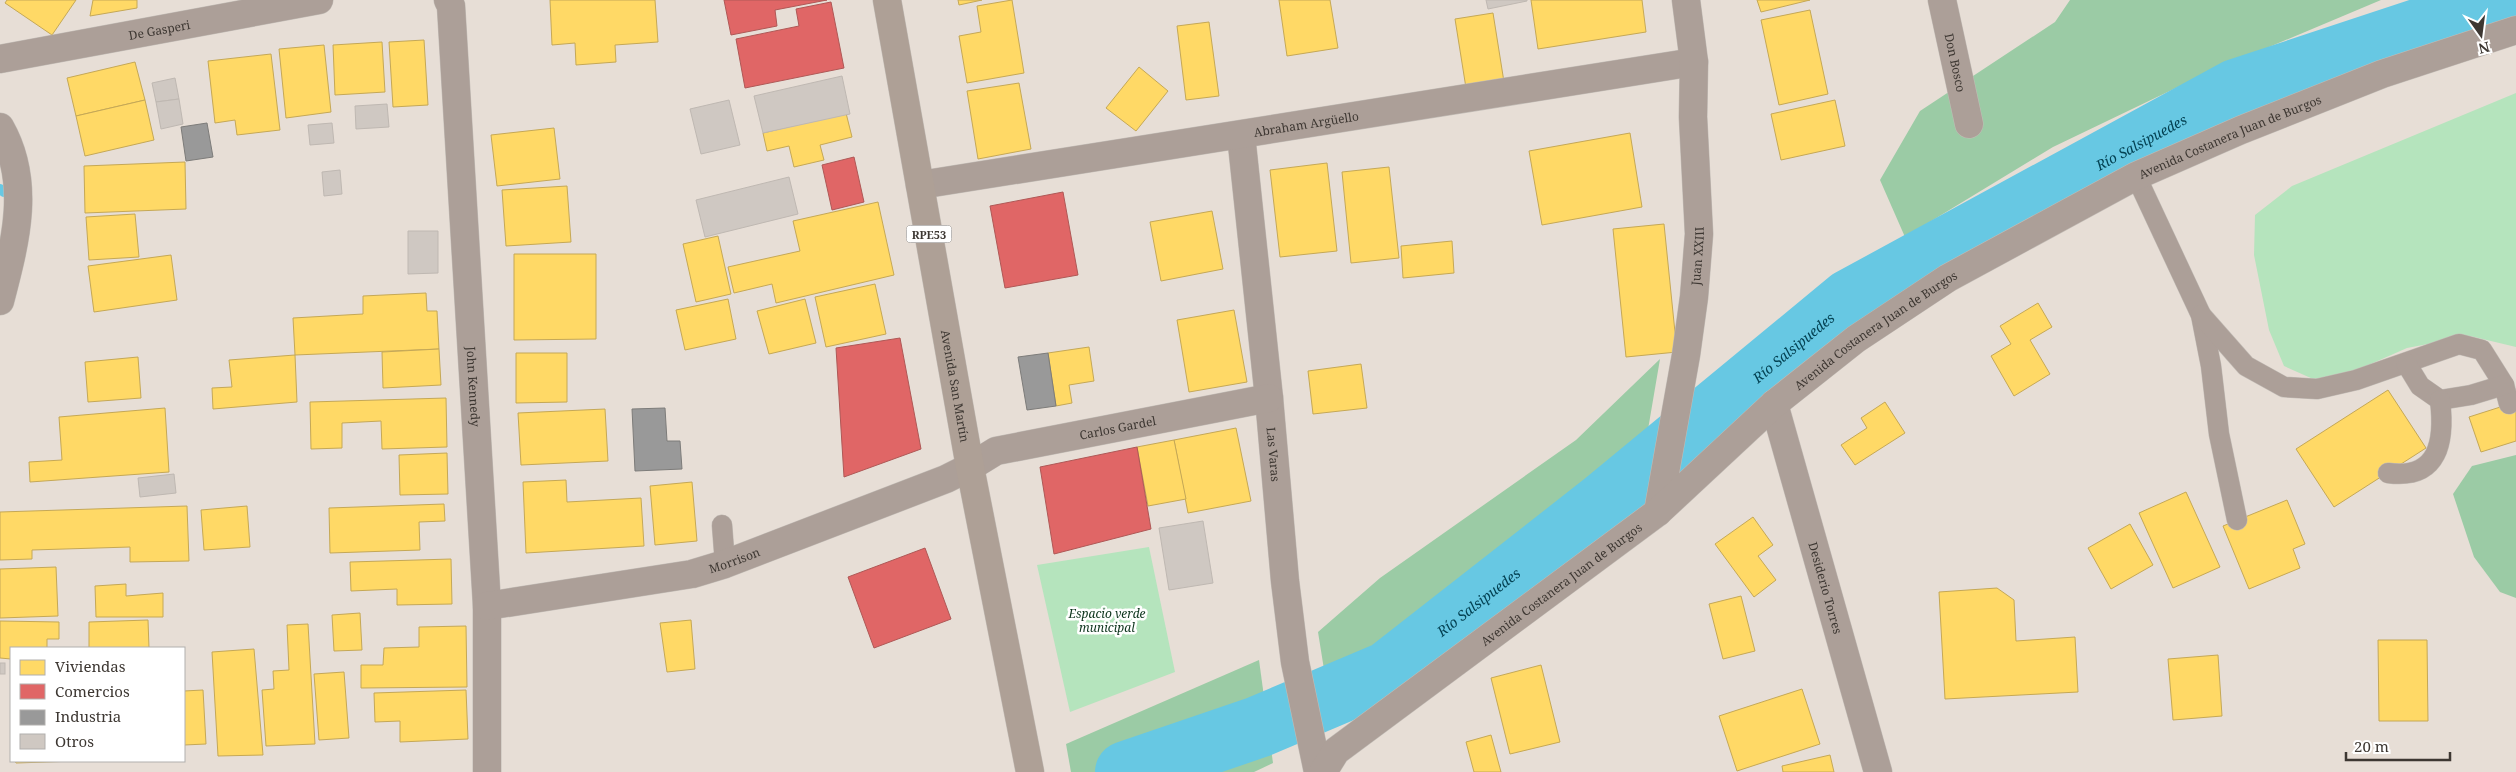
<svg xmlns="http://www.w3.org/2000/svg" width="2516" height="772" viewBox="0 0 2516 772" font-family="'Noto Serif',serif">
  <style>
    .green { fill: #b5e4bd }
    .forest { fill: #9bcba5 }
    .homes { fill: #ffd966; stroke: #c5a856 }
    .shops { fill: #e06666; stroke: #af5856 }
    .industry { fill: #999; stroke: #7d7c7a }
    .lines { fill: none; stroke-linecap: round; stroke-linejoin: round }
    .stream { stroke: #67c8e3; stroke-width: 10 }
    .river { stroke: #67c8e3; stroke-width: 62 }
    .building { fill: #cfc8c2; stroke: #bfb8b2 }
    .service-casing { stroke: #c3bdb7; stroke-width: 21 }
    .minor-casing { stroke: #c3bdb7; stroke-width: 29 }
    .primary-casing { stroke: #c3bdb7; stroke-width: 29 }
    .service { stroke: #ac9f98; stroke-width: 20 }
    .minor { stroke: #ac9f98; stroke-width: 28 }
    .primary { stroke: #aea096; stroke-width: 28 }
    .labels { text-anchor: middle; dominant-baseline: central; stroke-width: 5; stroke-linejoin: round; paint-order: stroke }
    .shield { fill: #fff; stroke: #777370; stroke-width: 1 }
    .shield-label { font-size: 11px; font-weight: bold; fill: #3d3732 }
    .street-label { font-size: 12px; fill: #3d3732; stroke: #fff }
    .park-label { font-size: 12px; font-style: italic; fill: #0b331b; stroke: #fff }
    .water-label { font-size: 14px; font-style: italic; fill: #044253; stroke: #fff }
  </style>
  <rect width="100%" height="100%" fill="#e7ded6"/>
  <g class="green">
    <polygon points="2516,93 2516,347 2470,336 2407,348 2348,374 2313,379 2284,366 2269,330 2254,255 2255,215 2292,186"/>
    <polygon points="1149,547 1175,672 1070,712 1037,565"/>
  </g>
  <g class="forest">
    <polygon points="2070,0 2381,0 2205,74 2053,147 1905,237 1880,180 1920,111 2055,22"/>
    <polygon points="1660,359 1636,500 1339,720 1331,713 1318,632 1380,578 1576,440"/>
    <polygon points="2516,455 2516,598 2500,592 2474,557 2453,494 2472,466"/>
    <polygon points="1259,660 1273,763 1254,772 1071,772 1066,744"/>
  </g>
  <g class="homes">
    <polygon points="7,0 76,0 52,35 5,3"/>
    <polygon points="93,0 137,0 137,8 90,16"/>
    <polygon points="550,0 655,0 658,42 615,45 616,62 576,65 575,43 552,45"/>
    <polygon points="958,0 982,0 959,5"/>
    <polygon points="1012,0 1024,73 967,83 959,36 981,32 977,6"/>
    <polygon points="1279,0 1330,0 1338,48 1287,56"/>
    <polygon points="1531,0 1642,0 1646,32 1538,49"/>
    <polygon points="1757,0 1810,0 1761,12"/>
    <polygon points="1810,10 1828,94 1779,105 1761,20"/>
    <polygon points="1493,13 1504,82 1466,88 1455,19"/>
    <polygon points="1209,22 1219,96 1186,100 1177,26"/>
    <polygon points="424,40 428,105 393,107 389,42"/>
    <polygon points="382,42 385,92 335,95 333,45"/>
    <polygon points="324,45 331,112 286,118 279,49"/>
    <polygon points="271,54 280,130 237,135 235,120 215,123 208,61"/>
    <polygon points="135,62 145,100 76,116 67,78"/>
    <polygon points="1139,67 1168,91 1136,131 1106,108"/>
    <polygon points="1019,83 1031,149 978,159 967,91"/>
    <polygon points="145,100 154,140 85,156 76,116"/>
    <polygon points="1835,100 1845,146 1781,160 1771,114"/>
    <polygon points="846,113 852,137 820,145 824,160 794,167 789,146 767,151 763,133"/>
    <polygon points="554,128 560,179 497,186 491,135"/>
    <polygon points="1630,133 1642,207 1542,225 1529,151"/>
    <polygon points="185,162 186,209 85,213 84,166"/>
    <polygon points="1327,163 1337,251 1280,257 1270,170"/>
    <polygon points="1389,167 1399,258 1351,263 1342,172"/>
    <polygon points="567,186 571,242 506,246 502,190"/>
    <polygon points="878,202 894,275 776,303 772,284 734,293 728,267 800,251 793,221"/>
    <polygon points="1212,211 1223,269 1161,281 1150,222"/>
    <polygon points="135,214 139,257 89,260 86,217"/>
    <polygon points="1664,224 1677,352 1626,357 1613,229"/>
    <polygon points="718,236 731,294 696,302 683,244"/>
    <polygon points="1452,241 1454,273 1403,278 1401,246"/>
    <polygon points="514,254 596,254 596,339 514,340"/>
    <polygon points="171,255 177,300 94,312 88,266"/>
    <polygon points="875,284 886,334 826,347 815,297"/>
    <polygon points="426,293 427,311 437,311 439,349 295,355 293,318 363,314 363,296"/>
    <polygon points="728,299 736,339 685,350 676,310"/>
    <polygon points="805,299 816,343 769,354 757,311"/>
    <polygon points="2038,303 2052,327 2030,340 2050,374 2014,396 1991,356 2011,344 2000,326"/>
    <polygon points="1234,310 1247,382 1189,392 1177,320"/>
    <polygon points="1089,347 1094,381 1069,385 1072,403 1056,406 1048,353"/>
    <polygon points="439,349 441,385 383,388 382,352"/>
    <polygon points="516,353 567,353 567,402 516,403"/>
    <polygon points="295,355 297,402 213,409 212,388 232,387 229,360"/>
    <polygon points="138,357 141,398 88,402 85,362"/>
    <polygon points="1361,364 1367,408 1313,414 1308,371"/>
    <polygon points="2388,390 2426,448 2334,507 2296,449"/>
    <polygon points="446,398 447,447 382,449 381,421 342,423 342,448 311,449 310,402"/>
    <polygon points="1885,402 1905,433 1855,465 1841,445 1867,428 1861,418"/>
    <polygon points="2516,402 2516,441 2481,452 2469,417"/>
    <polygon points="165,408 169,472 30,482 29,462 62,460 59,417"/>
    <polygon points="605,409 608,461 521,465 518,413"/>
    <polygon points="1236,428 1251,501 1188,513 1174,440"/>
    <polygon points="1174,440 1186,499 1148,506 1137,447"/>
    <polygon points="447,453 448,494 400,495 399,455"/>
    <polygon points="566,480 567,502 641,498 644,546 526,553 523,482"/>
    <polygon points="692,482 697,541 655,545 650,486"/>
    <polygon points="2186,492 2220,567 2173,588 2139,513"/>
    <polygon points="2287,500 2305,544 2293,549 2300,568 2249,589 2223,526"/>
    <polygon points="444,504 445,521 419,522 420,550 330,553 329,508"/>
    <polygon points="187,506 189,561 130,562 130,547 32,550 32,559 0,560 0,512"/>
    <polygon points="247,506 250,547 204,550 201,510"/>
    <polygon points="1753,517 1773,545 1758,556 1776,580 1754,597 1715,544"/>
    <polygon points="2130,524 2153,565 2111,589 2088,548"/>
    <polygon points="451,559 452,604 397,605 397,589 351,591 350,562"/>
    <polygon points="56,567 58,616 0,618 0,569"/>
    <polygon points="126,584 126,596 163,593 163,617 96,617 95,586"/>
    <polygon points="1997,588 2014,600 2016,641 2075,637 2078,692 1945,699 1939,592"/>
    <polygon points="1741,596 1755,651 1723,659 1709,604"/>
    <polygon points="360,613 362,650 334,651 332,615"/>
    <polygon points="148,620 149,648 89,648 89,622"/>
    <polygon points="691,620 695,669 667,672 660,623"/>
    <polygon points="0,621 59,622 59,639 47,639 47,648 11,648 11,659 0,658"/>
    <polygon points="308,624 315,744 266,746 262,690 274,689 273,671 289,670 287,625"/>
    <polygon points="466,626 467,687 361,688 361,665 383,665 384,648 419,647 419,627"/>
    <polygon points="2378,640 2427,640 2428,721 2379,721"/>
    <polygon points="254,649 263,755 218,756 212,652"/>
    <polygon points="2218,655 2222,716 2173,720 2168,659"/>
    <polygon points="1541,665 1560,742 1510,754 1491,678"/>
    <polygon points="344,672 349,738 319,740 314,674"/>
    <polygon points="1802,689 1820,744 1737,771 1719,716"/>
    <polygon points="203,690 206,744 184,745 184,691"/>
    <polygon points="466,690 468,739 400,742 400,721 375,722 374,693"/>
    <polygon points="1491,735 1501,772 1474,772 1466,742"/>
    <polygon points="1830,755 1834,772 1783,772 1782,766"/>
    <polygon points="15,761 76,761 16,763"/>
  </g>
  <g class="shops">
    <polygon points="724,0 827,0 775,10 777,26 731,35"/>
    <polygon points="831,2 844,68 745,88 736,39 799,26 796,9"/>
    <polygon points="854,157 864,202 832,210 822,165"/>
    <polygon points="1063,192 1078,275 1005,288 990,206"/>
    <polygon points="900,338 921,449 844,477 836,348"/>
    <polygon points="1137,447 1151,529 1054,554 1040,467"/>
    <polygon points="925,548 951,619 874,648 848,577"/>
  </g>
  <g class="industry">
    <polygon points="207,123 213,157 186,161 181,127"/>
    <polygon points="1048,353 1056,406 1027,410 1018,357"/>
    <polygon points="665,408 667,441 680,441 682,469 635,471 632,409"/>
  </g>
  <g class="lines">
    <polyline class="stream" points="0,189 4,192"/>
    <path class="river" id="s1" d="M1126,772L1258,727L1388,672L1604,503L1850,300L2236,90L2508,0"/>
  </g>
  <g class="building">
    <polygon points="1486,0 1527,0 1527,1 1488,9"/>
    <polygon points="842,76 850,114 763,133 754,96"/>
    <polygon points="175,78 179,99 156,102 152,83"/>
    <polygon points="179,99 183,124 161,129 156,102"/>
    <polygon points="729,100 740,145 701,154 690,109"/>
    <polygon points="387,104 389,127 356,129 355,106"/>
    <polygon points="332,123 334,143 310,145 308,125"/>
    <polygon points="340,170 342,194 324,196 322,172"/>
    <polygon points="789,177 798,214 705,237 696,200"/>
    <polygon points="408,231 438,231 438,273 408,274"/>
    <polygon points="174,474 176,493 140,497 138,478"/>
    <polygon points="1203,521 1213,583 1169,590 1159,528"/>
    <rect x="0" y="663" width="5" height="11"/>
  </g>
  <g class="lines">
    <g class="service-casing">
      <g id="service">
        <polyline points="2136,176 2201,315 2211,366 2219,434 2237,520"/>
        <polyline points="2201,315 2246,366 2284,387 2317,389 2356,380 2459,344 2482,350 2504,385 2509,404"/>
        <polyline points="2406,363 2420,386 2440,400 2471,395 2504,385"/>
        <path d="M2388,473C2439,480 2445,441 2440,400"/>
        <polyline points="722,525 725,564"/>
      </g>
    </g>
    <g class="minor-casing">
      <g id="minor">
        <path id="s2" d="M448,0L451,6L487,606V772"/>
        <path id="s3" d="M1942,0L1969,124"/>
        <path id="s4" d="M0,59L319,0"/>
        <path d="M0,127C32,183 15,243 0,301"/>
        <path id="s5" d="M1241,135L1269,398L1285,581L1295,662L1318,772"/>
        <path id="s6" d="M920,185L1694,62"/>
        <path id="s7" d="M1774,404L1878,772"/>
        <path id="s8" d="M1658,512L1686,355L1694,297L1699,234L1693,117L1694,62L1686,0"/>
        <path id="s9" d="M487,606L692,574L725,564L946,479L970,467L996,451L1269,398"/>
        <path id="s10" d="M1323,772L1336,751L1658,512L1774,404L1856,339L1948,278L2136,176L2241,130L2382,74L2516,30"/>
      </g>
    </g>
    <g class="primary-casing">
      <g id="primary">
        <path id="s11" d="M887,0L970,467L1030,772"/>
      </g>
    </g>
    <use href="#service" class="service"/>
    <use href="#minor" class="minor"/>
    <use href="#primary" class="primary"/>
  </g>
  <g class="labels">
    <rect class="shield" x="906.5" y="225.5" width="45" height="17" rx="4"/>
    <g class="shield-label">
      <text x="929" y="234">RPE53</text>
    </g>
    <g class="street-label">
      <text stroke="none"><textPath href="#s4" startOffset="162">De Gasperi</textPath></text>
      <text stroke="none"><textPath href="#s3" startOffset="64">Don Bosco</textPath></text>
      <text stroke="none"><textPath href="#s6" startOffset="391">Abraham Argüello</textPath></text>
      <text stroke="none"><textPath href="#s10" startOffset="1115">Avenida Costanera Juan de Burgos</textPath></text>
      <text stroke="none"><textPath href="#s8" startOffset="259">Juan XXIII</textPath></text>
      <text stroke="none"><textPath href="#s10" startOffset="710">Avenida Costanera Juan de Burgos</textPath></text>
      <text stroke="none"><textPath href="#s2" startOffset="388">John Kennedy</textPath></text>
      <text stroke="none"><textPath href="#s11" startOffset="392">Avenida San Martín</textPath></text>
      <text stroke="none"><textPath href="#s9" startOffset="660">Carlos Gardel</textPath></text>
      <text stroke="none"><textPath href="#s5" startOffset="321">Las Varas</textPath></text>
      <text stroke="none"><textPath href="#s9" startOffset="252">Morrison</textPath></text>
      <text stroke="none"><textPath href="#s10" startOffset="305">Avenida Costanera Juan de Burgos</textPath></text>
      <text stroke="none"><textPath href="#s7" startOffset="191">Desiderio Torres</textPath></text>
    </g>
    <g class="park-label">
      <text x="1107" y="613">Espacio verde<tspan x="1107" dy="14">municipal</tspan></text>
    </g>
    <g class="water-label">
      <text stroke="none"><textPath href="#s1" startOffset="1205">Río Salsipuedes</textPath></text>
      <text stroke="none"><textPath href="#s1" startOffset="800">Río Salsipuedes</textPath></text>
      <text stroke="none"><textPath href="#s1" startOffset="395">Río Salsipuedes</textPath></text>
    </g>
  </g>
  <rect x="10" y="647" width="175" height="115" fill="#ffffff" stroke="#b1afad"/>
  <rect x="20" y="660" width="25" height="15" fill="#ffd966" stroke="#b1afad"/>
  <text x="55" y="672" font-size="15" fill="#3d3732">Viviendas</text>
  <rect x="20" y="684" width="25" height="15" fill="#e06666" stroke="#b1afad"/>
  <text x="55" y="697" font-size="15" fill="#3d3732">Comercios</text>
  <rect x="20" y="710" width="25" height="15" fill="#999999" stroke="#b1afad"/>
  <text x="55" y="722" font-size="15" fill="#3d3732">Industria</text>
  <rect x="20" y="734" width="25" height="15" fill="#cfc8c2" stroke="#b1afad"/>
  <text x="55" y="747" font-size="15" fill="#3d3732">Otros</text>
  <g transform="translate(2481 35) rotate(166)" stroke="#ffffff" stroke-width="4" paint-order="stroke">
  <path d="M0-4L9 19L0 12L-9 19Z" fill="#3d3732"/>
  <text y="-8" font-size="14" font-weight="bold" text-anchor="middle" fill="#3d3732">N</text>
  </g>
  <path d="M2346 752v8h104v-8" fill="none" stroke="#3d3732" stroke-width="2.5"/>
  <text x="2354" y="752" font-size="15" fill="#3d3732" stroke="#ffffff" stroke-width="4" paint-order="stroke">20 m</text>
</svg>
